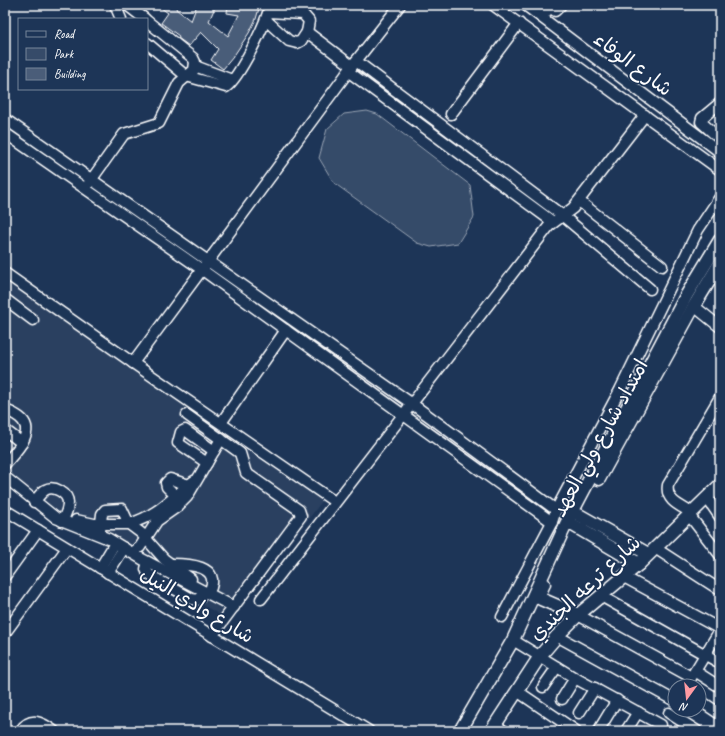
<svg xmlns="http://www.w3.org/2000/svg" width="725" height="736" viewBox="0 0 725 736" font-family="Caveat,'Playpen Sans Arabic',sans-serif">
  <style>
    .built { fill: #2a4161 }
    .green { fill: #364b69; stroke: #9aa5b4 }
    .building { fill: #4a5d79; stroke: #fff }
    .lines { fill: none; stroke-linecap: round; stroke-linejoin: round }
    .minor-casing { stroke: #fff; stroke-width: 13 }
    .major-casing { stroke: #fff; stroke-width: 15 }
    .minor { stroke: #1d3557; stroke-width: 10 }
    .major { stroke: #1d3557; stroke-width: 12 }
    .labels { text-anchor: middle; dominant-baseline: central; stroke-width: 3.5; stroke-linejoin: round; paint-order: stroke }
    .street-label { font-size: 20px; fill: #fff; stroke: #1d3557 }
  </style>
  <rect width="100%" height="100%" fill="#1d3557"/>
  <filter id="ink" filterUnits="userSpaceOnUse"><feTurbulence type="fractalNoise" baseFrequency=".025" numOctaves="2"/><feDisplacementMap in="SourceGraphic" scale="8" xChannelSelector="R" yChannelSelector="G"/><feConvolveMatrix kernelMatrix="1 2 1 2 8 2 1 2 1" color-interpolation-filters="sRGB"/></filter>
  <g filter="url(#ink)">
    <polygon class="built" points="5,280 323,500 230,621 5,486"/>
    <polygon class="green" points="367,111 377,114 470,185 474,217 458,243 431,247 417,243 334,183 319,158 327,129 344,114"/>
    <polygon class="building" points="157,5 178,5 176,9 191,21 197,5 216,5 209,21 228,36 239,15 227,13 228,5 260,5 256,19 249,33 233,57 223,69 211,60 218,49 201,32 189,46 178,38 179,36 161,23 168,13"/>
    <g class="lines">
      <g class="minor-casing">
        <g id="minor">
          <polyline points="115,5 121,19"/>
          <polyline points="127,5 145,19"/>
          <polyline points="493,5 720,170"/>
          <polyline points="525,5 720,152"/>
          <polyline points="555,11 561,5"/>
          <polyline points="269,12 303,14 309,21 307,32"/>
          <polyline points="541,17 547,11 548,5"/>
          <polyline points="266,20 289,41 297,43 301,41 307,32 352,66"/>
          <path d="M147,43L186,76L226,87C239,78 267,22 270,5"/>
          <polyline points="356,61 563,216 650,289"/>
          <polyline points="195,66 232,80"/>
          <polyline points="349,72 553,222"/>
          <polyline points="720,103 702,118 701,122 720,139"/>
          <polyline points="451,114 519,23"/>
          <polyline points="5,119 411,403 556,510"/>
          <polyline points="5,133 201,269 552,522"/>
          <polyline points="89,183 124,134 159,123 179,83 194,70 195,62 193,58 147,21"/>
          <polyline points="579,201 662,266"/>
          <polyline points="5,273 133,363 335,502"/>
          <polyline points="5,299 33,320"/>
          <polyline points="694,306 720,327"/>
          <polyline points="133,363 356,61 400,5"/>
          <path d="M5,411C11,411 14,414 19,417C38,431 15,452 5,464"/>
          <polyline points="187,415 240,453 246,473 299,510 301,516 212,636"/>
          <polyline points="221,423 286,330"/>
          <polyline points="5,430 22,443"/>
          <polyline points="207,463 178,443 181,432 185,430 214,451"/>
          <polyline points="5,477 56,518 109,539 142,559 234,607"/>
          <polyline points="707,498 720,517"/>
          <polyline points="181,501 167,487 166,483 170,479 189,485"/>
          <path d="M34,502C37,498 41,493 45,490C54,485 68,493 68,503C68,510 65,516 62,521"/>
          <polyline points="5,510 369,731"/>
          <path d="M692,513C681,506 665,501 668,485L720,397"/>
          <polyline points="689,515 720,555"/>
          <polyline points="76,520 94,524 129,524 141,533 164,559 191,579"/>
          <path d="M100,531L102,514L105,510L122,509L129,524C159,515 171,498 194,481"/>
          <polyline points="655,548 720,590"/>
          <polyline points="132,553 140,547 157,521 177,507 187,497 221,439"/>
          <polyline points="148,562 146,569 148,574 192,599 198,600 204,592"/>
          <path d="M171,564C187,564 223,565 209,592"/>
          <polyline points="100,568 115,543"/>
          <polyline points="108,573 124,548"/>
          <polyline points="5,576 38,530"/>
          <polyline points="624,577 720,629"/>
          <polyline points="601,596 720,663"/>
          <polyline points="261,599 549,226 573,208 645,115"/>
          <polyline points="578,615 691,677"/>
          <polyline points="502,617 552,522 556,510 620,390 698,230 720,197"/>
          <polyline points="5,633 67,548"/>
          <polyline points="557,636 675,701"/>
          <polyline points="513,640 575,678 661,725"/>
          <polyline points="695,671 720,687"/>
          <polyline points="686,686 720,630"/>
          <polyline points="543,687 557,667"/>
          <polyline points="517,691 576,731"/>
          <polyline points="562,699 575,678"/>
          <polyline points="699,700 720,714"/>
          <polyline points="579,713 595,688"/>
          <polyline points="669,713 697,731"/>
          <polyline points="495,725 504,731"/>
          <polyline points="600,728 617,700"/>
          <path d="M20,731C31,716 41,722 54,731"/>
          <polyline points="626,731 638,712"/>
        </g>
      </g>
      <g class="major-casing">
        <g id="major">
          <polyline points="599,479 694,306 720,263"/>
          <polyline points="579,515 648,554"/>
          <polyline points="573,525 639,564"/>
          <polyline points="544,584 539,595 541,599 578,615"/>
          <polyline points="460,731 513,640 567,522 686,296 720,240"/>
          <polyline points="491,731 540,656 557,636 578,615 639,564 720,485"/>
        </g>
      </g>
      <use href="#minor" class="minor"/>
      <use href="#major" class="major"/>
    </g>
  </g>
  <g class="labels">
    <g class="street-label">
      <text transform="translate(633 64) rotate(37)">شارع الوفاء</text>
      <text transform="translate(600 438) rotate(-61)">امتداد شارع ولي العهد</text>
      <text transform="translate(585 588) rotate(-43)">شارع ترعه الجندي</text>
      <text transform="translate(197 605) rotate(31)">شارع وادي النيل</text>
    </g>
  </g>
  <rect width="725" height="736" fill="none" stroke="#1d3557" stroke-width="20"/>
  <rect x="10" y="10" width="705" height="716" fill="none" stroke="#fff" stroke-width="1.5" filter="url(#ink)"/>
  <rect x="18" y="18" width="130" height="72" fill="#1d3557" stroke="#77869a"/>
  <rect x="26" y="31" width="20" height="6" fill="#1d3557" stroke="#77869a"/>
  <text x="54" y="38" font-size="12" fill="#ffffff">Road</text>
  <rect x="26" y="48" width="20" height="12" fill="#364b69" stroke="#77869a"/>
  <text x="54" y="58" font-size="12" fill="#ffffff">Park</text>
  <rect x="26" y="68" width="20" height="12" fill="#4a5d79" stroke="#77869a"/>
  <text x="54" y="78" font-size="12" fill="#ffffff">Building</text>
  <g transform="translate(687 698) rotate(195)"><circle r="19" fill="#1d3557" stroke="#77869a"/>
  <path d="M0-3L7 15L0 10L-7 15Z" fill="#ff9aa2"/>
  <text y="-6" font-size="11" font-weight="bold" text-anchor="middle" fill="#ffffff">N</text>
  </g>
</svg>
